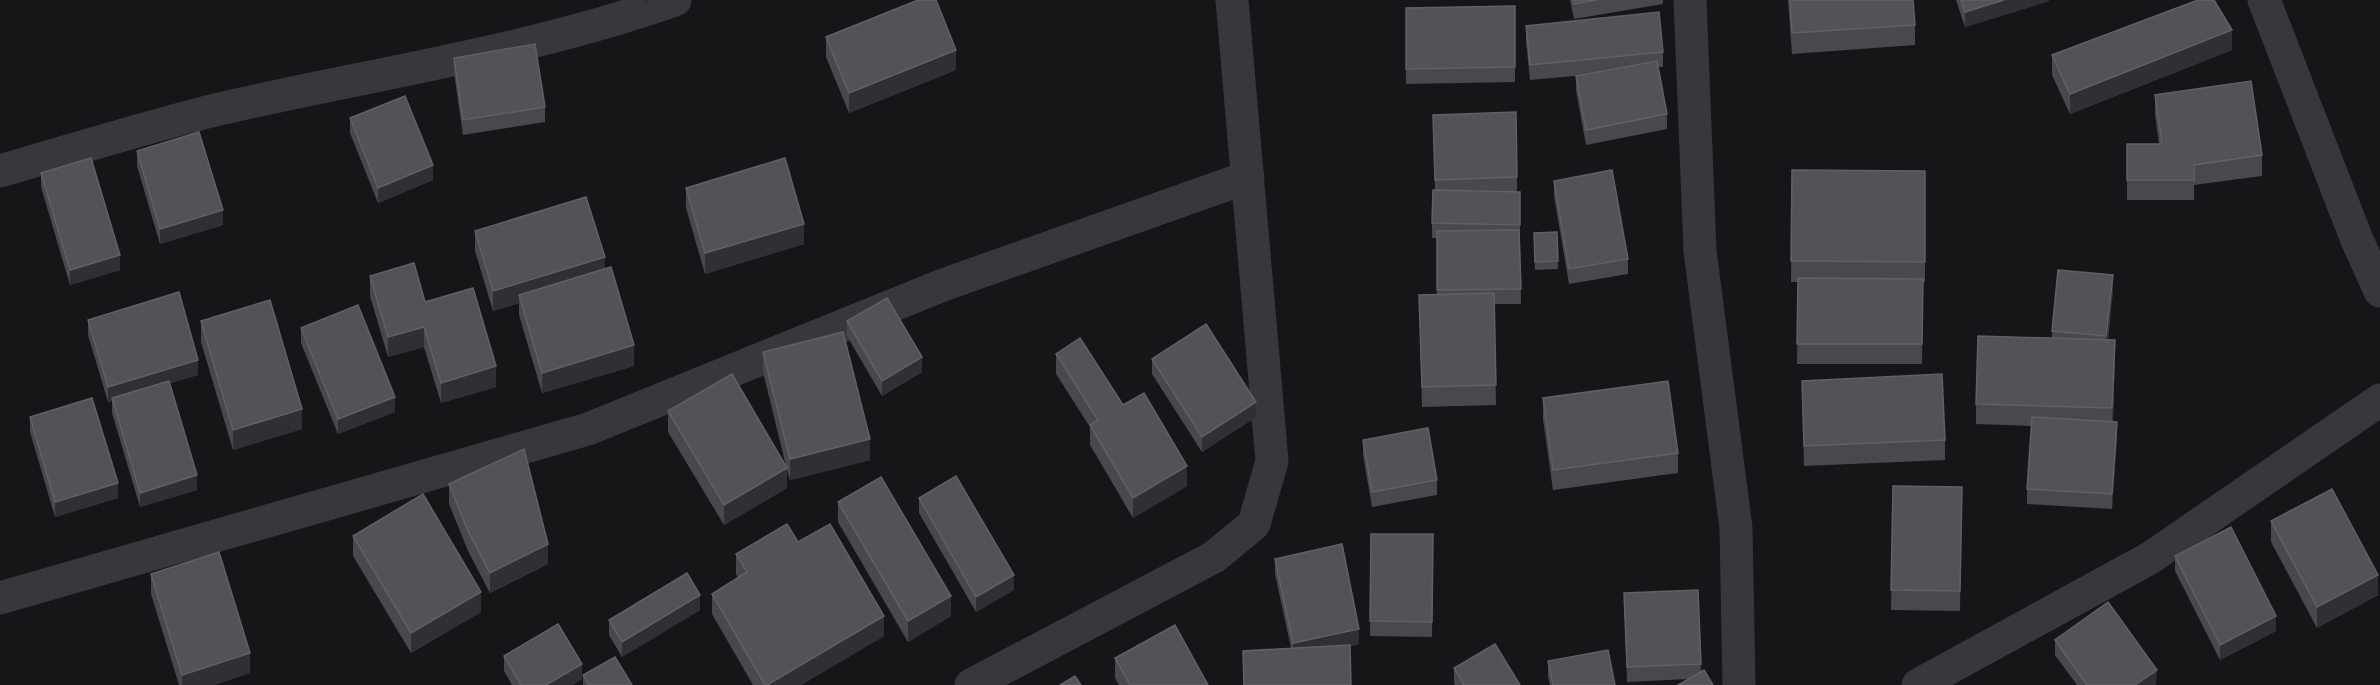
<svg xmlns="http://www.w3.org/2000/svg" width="2380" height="685" viewBox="0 0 2380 685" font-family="'Space Grotesk',sans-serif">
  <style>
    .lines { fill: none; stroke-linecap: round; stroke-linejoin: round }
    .minor { stroke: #37383d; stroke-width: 33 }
    .wall { fill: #47494d }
    .shaded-wall { fill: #2f3033 }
    .building { fill: #525359; stroke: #5f6168; stroke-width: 1.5 }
  </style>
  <rect width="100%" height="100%" fill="#161618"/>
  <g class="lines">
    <g class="minor">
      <polyline points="1690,0 1700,251 1736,528 1739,685"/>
      <polyline points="2264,0 2357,240 2380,291"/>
      <path d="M0,171C73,150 146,127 219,109C371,74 527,52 675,0"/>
      <polyline points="0,598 588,429 943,285 1248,177"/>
      <polyline points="971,685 1214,557 1254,524 1272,461 1232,0"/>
      <polyline points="1918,685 2150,558 2380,400"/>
    </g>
  </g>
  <g class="wall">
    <polygon points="1570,0 1663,0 1663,4 1574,19"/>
    <polygon points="1788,0 1913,0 1915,25 1915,45 1792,54"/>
    <polygon points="1956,0 2049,0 2049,1 1965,27"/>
    <polygon points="1515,6 1515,82 1406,84 1406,8"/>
    <polygon points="1526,26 1663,52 1663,67 1658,67 1667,114 1667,129 1586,145 1576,91 1576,76 1585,75 1530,80 1526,41"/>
    <polygon points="826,37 956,70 849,113 826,57"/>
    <polygon points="2232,50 2070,114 2052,75 2052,55"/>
    <polygon points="454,58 545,107 545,122 463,135 454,73"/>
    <polygon points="2155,95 2262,155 2262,176 2194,185 2194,200 2127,200 2127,144 2159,144 2155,115"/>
    <polygon points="1433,115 1517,177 1517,192 1520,192 1520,240 1521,304 1494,304 1496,405 1422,407 1419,295 1437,295 1437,238 1432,238 1432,223 1435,190"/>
    <polygon points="350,118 433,180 378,203 350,133"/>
    <polygon points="137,151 223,225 160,244 137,166"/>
    <polygon points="1792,170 1925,171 1925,282 1923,282 1922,364 1797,364 1798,282 1791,282"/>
    <polygon points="41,173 120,270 70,285 41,187"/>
    <polygon points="1554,181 1628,259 1628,274 1569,284 1554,196"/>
    <polygon points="686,188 804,244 705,274 686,208"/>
    <polygon points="475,231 605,269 634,366 542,393 519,315 519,303 493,311 475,251"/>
    <polygon points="1557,232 1558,269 1535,270 1534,233"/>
    <polygon points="370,276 425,302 496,387 441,403 424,347 388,357 370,296"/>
    <polygon points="2113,290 2108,340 2115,360 2113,422 2117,437 2112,509 2027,504 2027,489 2032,426 1976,424 1976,404 2052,338 2052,331"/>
    <polygon points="88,320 198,375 170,383 197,490 140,507 112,413 112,401 108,402 88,335"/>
    <polygon points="201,321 302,429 233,450 201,342"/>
    <polygon points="847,321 922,372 882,396 847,336"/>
    <polygon points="301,328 395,412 338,434 301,343"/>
    <polygon points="763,352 870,460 790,480 787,470 787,488 724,525 668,432 668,411 786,466 763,372"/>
    <polygon points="1056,354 1123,405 1187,486 1133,518 1090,445 1090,427 1056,374"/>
    <polygon points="1152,359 1256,417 1202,452 1152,374"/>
    <polygon points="1802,381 1945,440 1945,460 1804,466"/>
    <polygon points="1543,398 1678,453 1678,473 1553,490 1543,419"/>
    <polygon points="30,417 118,498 55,517 30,432"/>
    <polygon points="1363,440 1437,480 1437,495 1372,507 1363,455"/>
    <polygon points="449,484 548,564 490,593 468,551 449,504"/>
    <polygon points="1893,486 1962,487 1960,611 1891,610"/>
    <polygon points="919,498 1014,590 976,612 919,513"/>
    <polygon points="838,502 951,616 908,642 838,522"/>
    <polygon points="2271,521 2378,595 2317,628 2271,542"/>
    <polygon points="1371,534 1433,534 1432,637 1370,636"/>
    <polygon points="353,536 481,612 411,653 353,556"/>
    <polygon points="798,542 884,636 801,685 753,685 712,614 712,594 738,578 736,574 736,554"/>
    <polygon points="2175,556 2276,631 2220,660 2175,571"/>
    <polygon points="1275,559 1359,644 1350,646 1351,685 1243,685 1243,651 1291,648 1275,574"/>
    <polygon points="151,574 250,673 214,685 179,685 151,594"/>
    <polygon points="1698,590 1701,672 1689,679 1627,682 1624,593"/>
    <polygon points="700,610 622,657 609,635 609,620"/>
    <polygon points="2055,640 2157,684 2077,685 2055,655"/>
    <polygon points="504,656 582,679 572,685 512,685 504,671"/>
    <polygon points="1115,658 1208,685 1119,685 1115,678"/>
    <polygon points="1548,661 1615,685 1550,685 1548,676"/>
    <polygon points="1454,668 1520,685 1455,685 1454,683"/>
    <polygon points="583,675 632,685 583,685"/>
  </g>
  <g class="shaded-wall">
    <polygon points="644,0 651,0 644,4"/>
    <polygon points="2004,0 2049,0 2049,1 1965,27 1965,12"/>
    <polygon points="2232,30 2232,50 2070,114 2070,94"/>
    <polygon points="956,50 956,70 849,113 849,93"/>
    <polygon points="433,165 433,180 378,203 378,188"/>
    <polygon points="223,210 223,225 160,244 160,229"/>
    <polygon points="804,224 804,244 705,274 705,253"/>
    <polygon points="120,255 120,270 70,285 70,270"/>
    <polygon points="605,257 605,277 519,295 519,303 493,311 493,291"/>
    <polygon points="2113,275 2113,290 2106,351 2106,336"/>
    <polygon points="424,327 424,347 388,357 388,337"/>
    <polygon points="2115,340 2115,360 2112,428 2112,408"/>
    <polygon points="634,345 634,366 542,393 542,373"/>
    <polygon points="922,357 922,372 882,396 882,381"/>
    <polygon points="198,360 198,375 112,400 112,398 112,401 108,402 108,387"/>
    <polygon points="496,366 496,387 441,403 441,383"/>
    <polygon points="395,397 395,412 338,434 338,419"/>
    <polygon points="1256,402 1256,417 1202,452 1202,437"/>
    <polygon points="302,409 302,429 233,450 233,430"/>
    <polygon points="2117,422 2117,437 2112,509 2112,494"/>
    <polygon points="870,439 870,460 790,480 790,459"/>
    <polygon points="1187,466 1187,486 1133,518 1133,498"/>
    <polygon points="787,468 787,488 724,525 724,505"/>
    <polygon points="197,475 197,490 140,507 140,493"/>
    <polygon points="118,483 118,498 55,517 55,502"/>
    <polygon points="548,544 548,564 490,593 490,573"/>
    <polygon points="1014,575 1014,590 976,612 976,597"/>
    <polygon points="2378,575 2378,595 2317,628 2317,607"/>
    <polygon points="481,592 481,612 411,653 411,633"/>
    <polygon points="700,595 700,610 622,657 622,642"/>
    <polygon points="951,596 951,616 908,642 908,621"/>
    <polygon points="884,616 884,636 801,685 767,685"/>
    <polygon points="2276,616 2276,631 2220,660 2220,645"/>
    <polygon points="1359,629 1359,644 1293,658 1293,643"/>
    <polygon points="250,653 250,673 214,685 182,685 182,675"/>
    <polygon points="582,664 582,679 572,685 546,685"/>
    <polygon points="2157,670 2156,685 2135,685"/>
  </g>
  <g class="building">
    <polygon points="918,0 936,0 956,50 849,93 826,37"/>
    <polygon points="1573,0 1597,0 1574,4"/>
    <polygon points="1790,0 1913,0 1915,25 1792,33"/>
    <polygon points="1961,0 2004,0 1965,12"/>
    <polygon points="2198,0 2214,0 2232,30 2070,94 2052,55"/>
    <polygon points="1515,6 1515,67 1406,69 1406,8"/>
    <polygon points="1659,12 1663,52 1530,65 1526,26"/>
    <polygon points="535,44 545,107 463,120 454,58"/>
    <polygon points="1657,61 1667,114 1586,130 1576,76"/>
    <polygon points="2251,81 2262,155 2194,165 2194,180 2127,180 2127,144 2162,144 2155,95"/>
    <polygon points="405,96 433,165 378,188 350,118"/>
    <polygon points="1516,112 1517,177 1435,180 1433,115"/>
    <polygon points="199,132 223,210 160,229 137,151"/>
    <polygon points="91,158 120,255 70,270 41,173"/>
    <polygon points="785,158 804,224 705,253 686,188"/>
    <polygon points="1612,170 1628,259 1569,269 1554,181"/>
    <polygon points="1792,170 1925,171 1925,262 1791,261"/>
    <polygon points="1433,190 1520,192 1520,225 1432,223"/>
    <polygon points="586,197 605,257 493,291 475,231"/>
    <polygon points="1519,230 1521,289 1437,290 1437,231"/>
    <polygon points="1557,232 1558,261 1535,262 1534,233"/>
    <polygon points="414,263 425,302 473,288 496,366 441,383 424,327 388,337 370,276"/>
    <polygon points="611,267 634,345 542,373 519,295"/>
    <polygon points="2058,270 2113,275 2106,336 2052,331"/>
    <polygon points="1798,278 1923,279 1922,344 1797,344"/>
    <polygon points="179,292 198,360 108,387 88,320"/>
    <polygon points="1494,293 1496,385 1422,387 1419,295"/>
    <polygon points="887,298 922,357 882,381 847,321"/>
    <polygon points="270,300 302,409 233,430 201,321"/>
    <polygon points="358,305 395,397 338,419 301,328"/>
    <polygon points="1206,324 1256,402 1202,437 1152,359"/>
    <polygon points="843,332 870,439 790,459 763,352"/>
    <polygon points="1978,336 2115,340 2112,408 1976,404"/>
    <polygon points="1080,338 1123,405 1144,393 1187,466 1133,498 1090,425 1098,420 1056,354"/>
    <polygon points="732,374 787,468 724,505 668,411"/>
    <polygon points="1942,374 1945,440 1804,446 1802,381"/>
    <polygon points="169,381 197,475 140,493 112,398"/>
    <polygon points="1668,381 1678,453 1553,470 1543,398"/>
    <polygon points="92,398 118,483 55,502 30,417"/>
    <polygon points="2032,417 2117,422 2112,494 2027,489"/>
    <polygon points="1428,428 1437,480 1372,492 1363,440"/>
    <polygon points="524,449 548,544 490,573 468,531 449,484"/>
    <polygon points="956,476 1014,575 976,597 919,498"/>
    <polygon points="881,477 951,596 908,621 838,502"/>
    <polygon points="1893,486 1962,487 1960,591 1891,590"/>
    <polygon points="2332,489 2378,575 2317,607 2271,521"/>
    <polygon points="423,494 481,592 411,633 353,536"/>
    <polygon points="787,524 798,542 830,524 884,616 767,685 765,685 712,594 747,572 736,554"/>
    <polygon points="2231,527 2276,616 2220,645 2175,556"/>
    <polygon points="1371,534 1433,534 1432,622 1370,621"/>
    <polygon points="1342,544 1359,629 1293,643 1275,559"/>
    <polygon points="219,552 250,653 182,675 151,574"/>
    <polygon points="687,573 700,595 622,642 609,620"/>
    <polygon points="1698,590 1701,664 1627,667 1624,593"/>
    <polygon points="2108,602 2157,670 2135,685 2087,685 2055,640"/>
    <polygon points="558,624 582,664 546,685 521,685 504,656"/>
    <polygon points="1175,625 1208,685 1130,685 1115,658"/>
    <polygon points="1495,644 1520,685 1464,685 1454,668"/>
    <polygon points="1350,645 1351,685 1244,685 1243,651"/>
    <polygon points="1608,650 1615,685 1553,685 1548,661"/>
    <polygon points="615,657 632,685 589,685 583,675"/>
    <polygon points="1704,670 1713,685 1678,685"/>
    <polygon points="1075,676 1081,685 1060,685"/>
  </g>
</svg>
